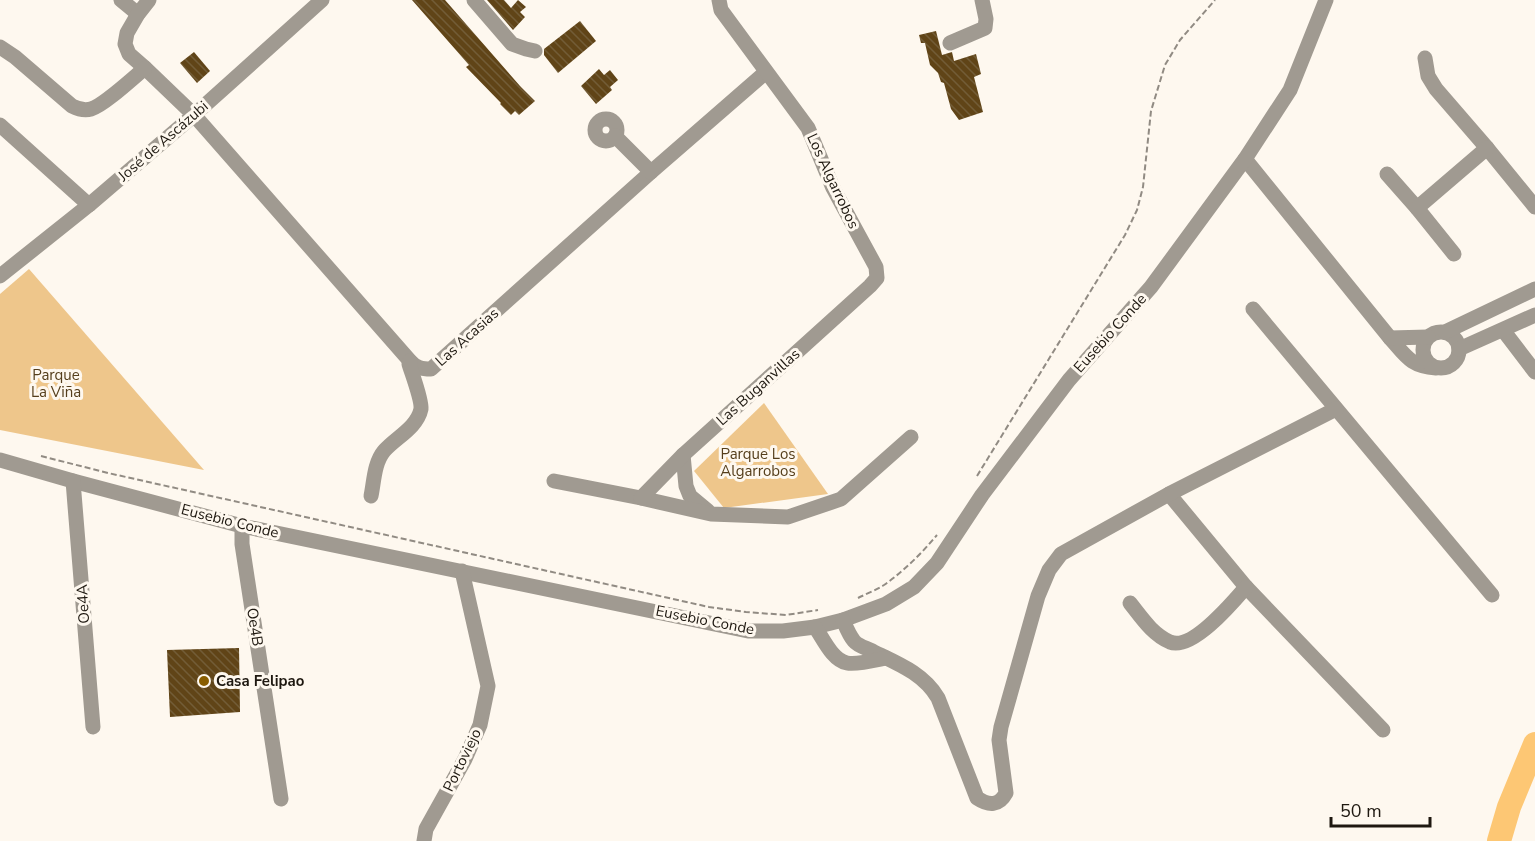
<svg xmlns="http://www.w3.org/2000/svg" width="1535" height="841" viewBox="0 0 1535 841" font-family="'Nunito Sans',sans-serif">
  <style>
    .park { fill: #eec68b }
    .lines { fill: none; stroke-linecap: round; stroke-linejoin: round }
    .river { stroke: #fdc774; stroke-width: 24 }
    .building { fill: url(#building-back-hatch) }
    .path { stroke: #918b83; stroke-width: 2; stroke-dasharray: 6 3; stroke-linecap: butt }
    .minor { stroke: #a09a91; stroke-width: 15 }
    .poi-dot { fill: #895d00; stroke: #fef8ef; stroke-width: 2 }
    .labels { text-anchor: middle; dominant-baseline: central; stroke-width: 6; stroke-linejoin: round; paint-order: stroke }
    .street-label { font-size: 15px; fill: #1e1810; stroke: #fef8ef }
    .park-label { font-size: 15px; fill: #553e1b; stroke: #fef8ef }
    .poi-label { font-size: 15px; font-weight: bold; fill: #1e1810; stroke: #fef8ef; text-anchor: start }
  </style>
  <defs>
    <pattern id="building-back-hatch" width="6" height="6" patternUnits="userSpaceOnUse" patternTransform="scale(1.5)"><rect width="6" height="6" fill="#604417"/><path d="M-1 5l2 2M0 0l6 6M5-1l2 2" fill="none" stroke="#725c37"/></pattern>
  </defs>
  <rect width="100%" height="100%" fill="#fef8ef"/>
  <g class="park">
    <polygon points="29,269 204,470 0,430 0,294"/>
    <polygon points="764,403 828,494 724,508 694,471"/>
  </g>
  <g class="lines">
    <polyline class="river" points="1499,841 1509,807 1535,744"/>
  </g>
  <g class="building">
    <polygon points="412,0 445,0 520,86 535,101 519,115 515,111 511,115 500,104 501,103 466,67 469,65"/>
    <polygon points="487,0 504,0 511,8 518,0 526,7 520,12 525,17 513,30"/>
    <polygon points="580,21 596,41 558,73 544,55 544,49"/>
    <polygon points="936,31 942,55 952,52 954,61 976,54 981,74 974,77 983,112 959,120 951,109 944,83 941,82 938,73 930,65 925,43 921,43 919,35"/>
    <polygon points="194,52 210,71 197,83 180,63"/>
    <polygon points="599,69 604,75 610,70 618,80 610,87 612,90 596,104 581,86"/>
    <polygon points="239,648 240,712 170,717 167,650"/>
  </g>
  <g class="lines">
    <g class="path">
      <polyline points="41,456 108,473 709,607 746,612 786,615 818,610"/>
      <polyline points="977,476 1125,235 1137,210 1143,187 1151,111 1165,65 1180,40 1215,0"/>
      <path d="M858,598C866,594 876,590 884,585C904,571 921,554 937,535"/>
    </g>
    <g class="minor">
      <polyline points="121,0 138,14"/>
      <path d="M149,0L138,14L127,33L125,44L129,54L145,68L194,115L410,361C416,368 422,369 431,369L651,172L766,72"/>
      <polyline points="474,0 512,44 526,49 535,51"/>
      <polyline points="950,43 985,28 986,19 982,0"/>
      <path d="M0,47L15,57L72,106C78,109 84,111 91,109C104,105 133,78 145,68"/>
      <polyline points="1425,58 1428,76 1436,89 1487,148 1535,207"/>
      <circle cx="606" cy="130" r="11"/>
      <polyline points="0,125 89,205"/>
      <polyline points="615,136 651,172"/>
      <path d="M1245,159L1390,338C1406,356 1410,366 1436,368"/>
      <polyline points="1387,174 1417,208 1454,254"/>
      <polyline points="1417,208 1487,148"/>
      <polyline points="0,276 89,205 194,115 322,0"/>
      <polyline points="1253,309 1492,595"/>
      <polyline points="1503,330 1535,372"/>
      <circle cx="1441" cy="350" r="18"/>
      <polyline points="1445,332 1535,289"/>
      <polyline points="1390,338 1428,337"/>
      <polyline points="1459,349 1535,315"/>
      <polyline points="683,455 686,486 690,496 708,511"/>
      <polyline points="0,460 73,481 242,526 748,631 783,631 815,627 843,620 886,604 914,587 937,563 982,495 1069,380 1151,287 1245,159 1290,90 1326,0"/>
      <polyline points="73,481 93,727"/>
      <polyline points="554,481 641,498 711,514 788,517 841,499 911,437"/>
      <polyline points="1169,494 1246,587 1383,730"/>
      <path d="M371,496C374,482 374,463 384,451C395,438 417,428 421,409C422,400 412,374 409,364L410,361"/>
      <polyline points="641,498 683,455 870,286 877,278 876,267 833,188 808,128 721,10 719,0"/>
      <polyline points="242,526 242,544 281,799"/>
      <path d="M1130,603C1142,618 1152,634 1170,642C1192,651 1233,602 1246,587"/>
      <path d="M843,620C846,627 849,635 854,641C859,647 868,648 874,652C899,664 924,674 938,698L977,798C989,806 999,806 1006,793L999,740L1001,727L1038,596L1049,570L1061,554L1169,494L1336,409"/>
      <path d="M815,627C823,638 832,660 847,663C857,665 876,660 886,658"/>
      <polyline points="424,841 426,829 465,759 480,725 488,686 462,571"/>
    </g>
  </g>
  <circle class="poi-dot" cx="204" cy="681" r="6"/>
  <g class="labels">
    <g class="street-label">
      <text transform="translate(163 141) rotate(-41)">José de Ascázubi</text>
      <text transform="translate(833 181) rotate(65)">Los Algarrobos</text>
      <text transform="translate(1110 333) rotate(-48)">Eusebio Conde</text>
      <text transform="translate(467 337) rotate(-42)">Las Acasias</text>
      <text transform="translate(758 387) rotate(-42)">Las Buganvillas</text>
      <text transform="translate(230 521) rotate(14)">Eusebio Conde</text>
      <text transform="translate(83 604) rotate(-94)">Oe4A</text>
      <text transform="translate(705 620) rotate(11)">Eusebio Conde</text>
      <text transform="translate(255 627) rotate(81)">Oe4B</text>
      <text transform="translate(462 760) rotate(-64)">Portoviejo</text>
    </g>
    <g class="park-label">
      <text x="56" y="375">Parque<tspan x="56" dy="17">La Viña</tspan></text>
      <text x="758" y="454">Parque Los<tspan x="758" dy="17">Algarrobos</tspan></text>
    </g>
    <g class="poi-label">
      <text x="216" y="681">Casa Felipao</text>
    </g>
  </g>
  <path d="M1331 817v9h99v-9" fill="none" stroke="#1e1810" stroke-width="3"/>
  <text x="1340" y="817" font-size="18" fill="#1e1810" stroke="#fef8ef" stroke-width="4.5" paint-order="stroke">50 m</text>
</svg>
